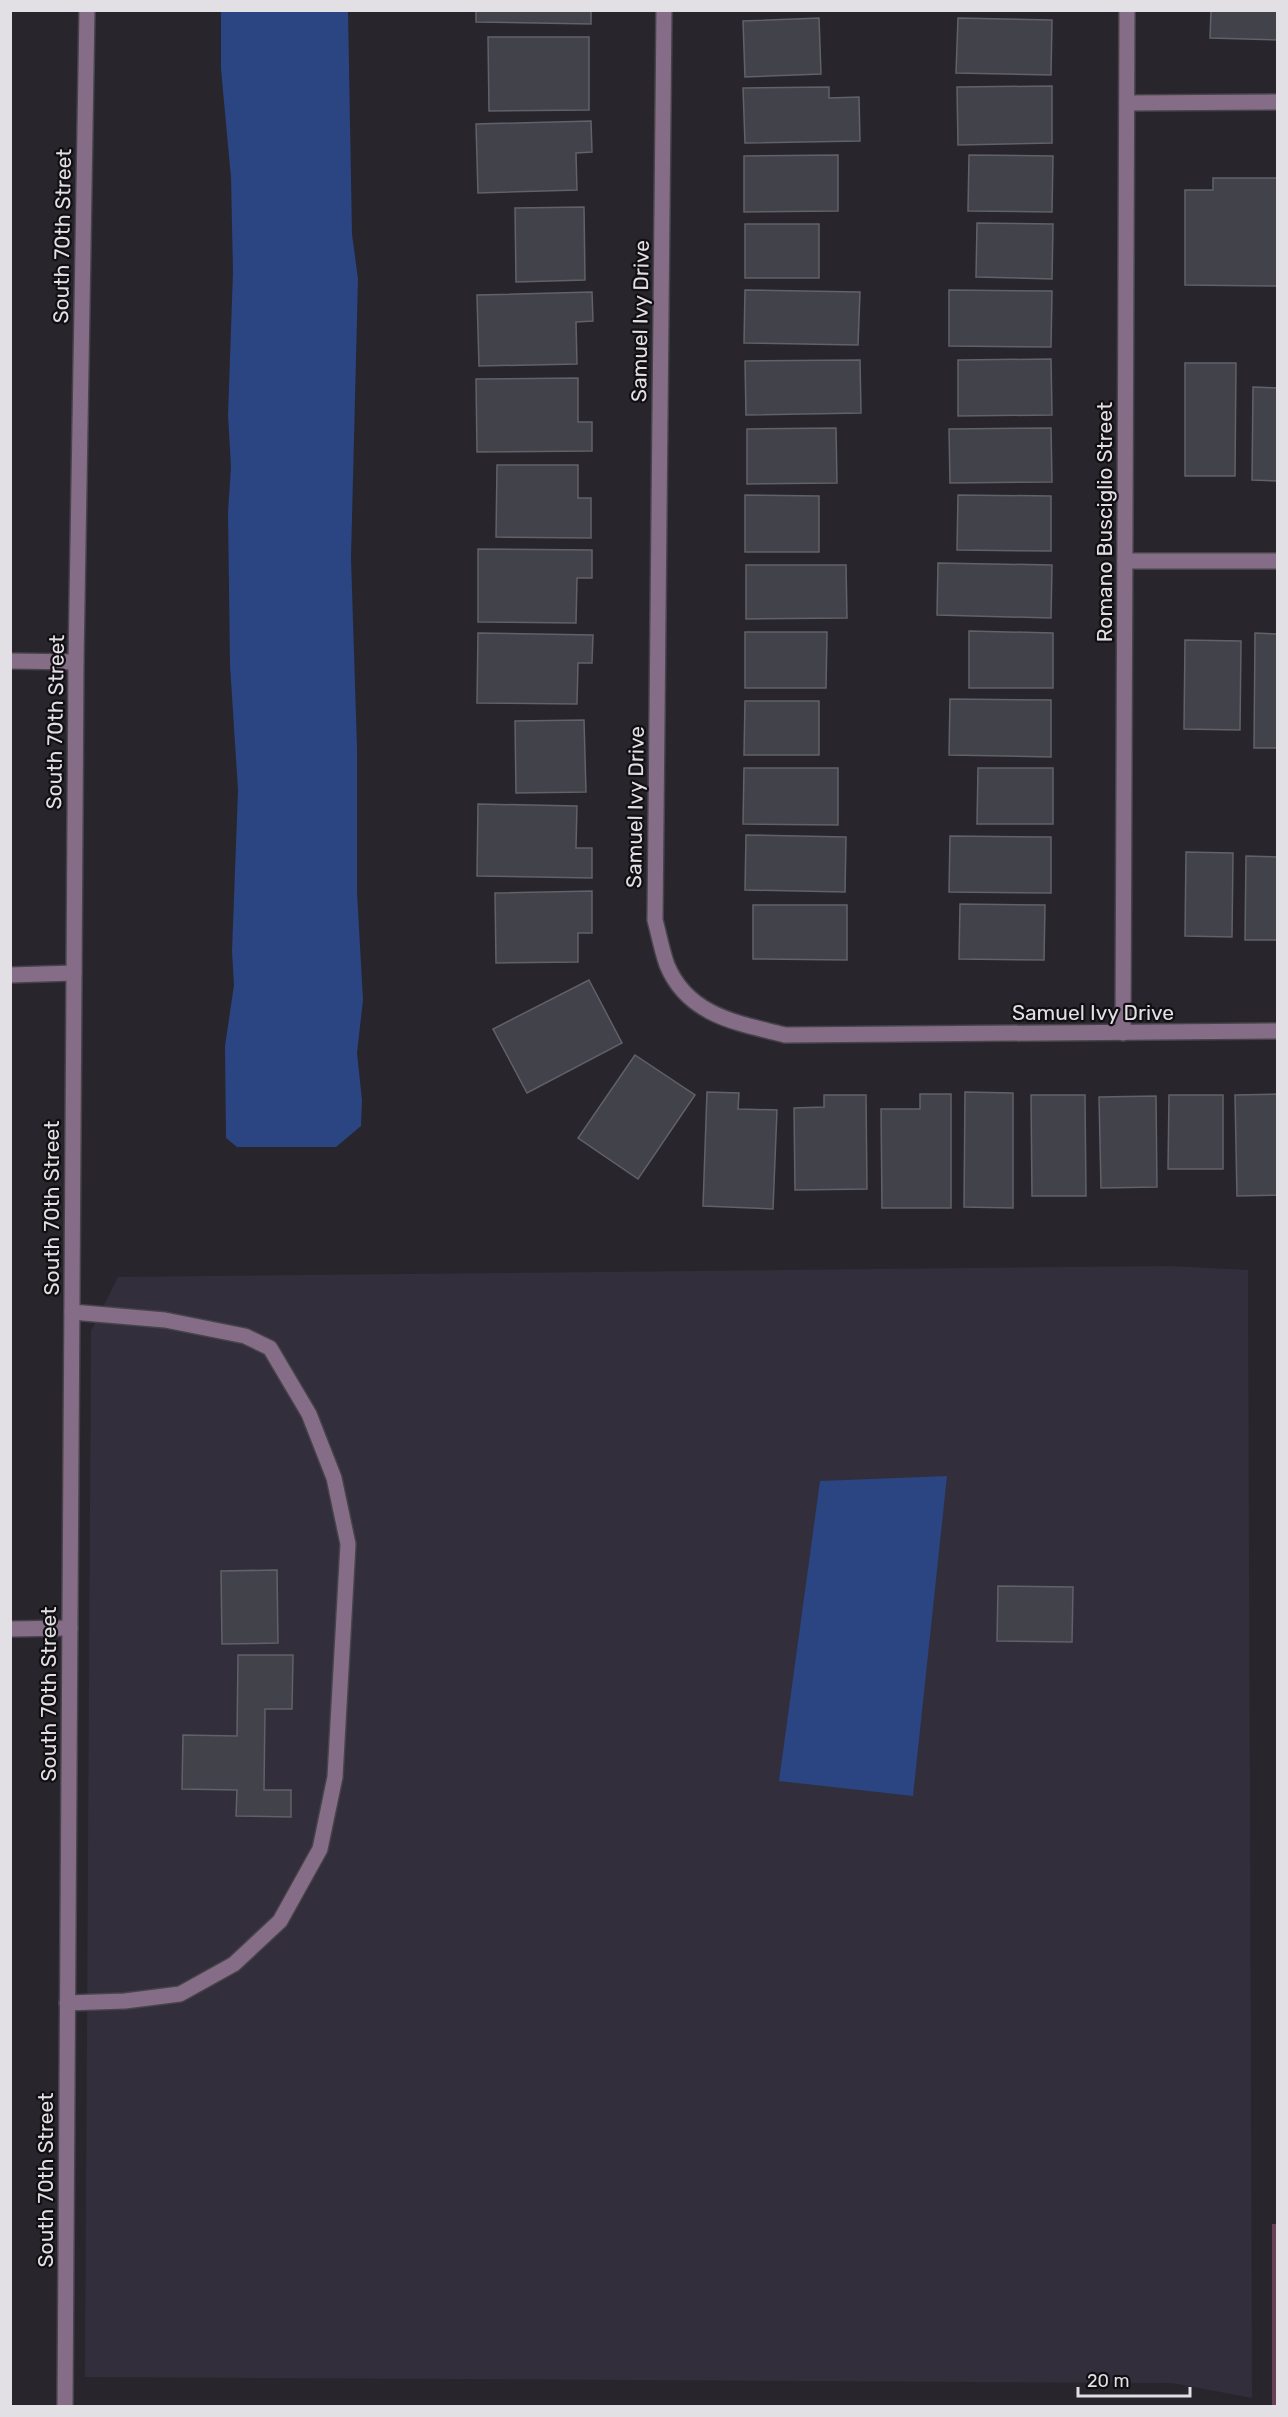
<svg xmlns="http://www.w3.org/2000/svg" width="1288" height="2417" viewBox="0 0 1288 2417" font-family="Rubik,sans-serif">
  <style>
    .built { fill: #332e3b }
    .green { fill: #693f58 }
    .water { fill: #2b4482 }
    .building { fill: #42424a; stroke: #616169; stroke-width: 1.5 }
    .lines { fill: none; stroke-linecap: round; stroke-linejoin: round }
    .minor-casing { stroke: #46434a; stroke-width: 18 }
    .minor { stroke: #856c87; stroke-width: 15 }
    .labels { text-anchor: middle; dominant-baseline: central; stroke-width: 4.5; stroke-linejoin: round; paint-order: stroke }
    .street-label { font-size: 21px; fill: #e2e0e5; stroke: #110f12 }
  </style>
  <rect width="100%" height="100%" fill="#28252d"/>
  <polygon class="built" points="1170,1266 1248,1270 1252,2398 1172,2383 85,2377 91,1331 118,1277"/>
  <polygon class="green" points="1272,2224 1278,2224 1277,2406 1272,2406"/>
  <g class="water">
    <polygon points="221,11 348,11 352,234 358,279 351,558 357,747 357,892 363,1000 357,1053 362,1100 361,1126 336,1147 237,1147 226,1138 225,1046 234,985 232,951 238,790 230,665 228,512 231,467 228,415 233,272 231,178 221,69"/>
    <polygon points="947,1476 913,1796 779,1781 820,1481"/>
  </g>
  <g class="building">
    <polygon points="476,10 591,10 591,24 476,22"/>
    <polygon points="1211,10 1278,10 1278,40 1210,38"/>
    <polygon points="819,18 821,74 745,77 743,21"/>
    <polygon points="958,18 1052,20 1051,75 956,73"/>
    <polygon points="488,37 589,37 589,110 489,111"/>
    <polygon points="1052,86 1052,143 958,145 957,87"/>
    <polygon points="829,87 829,98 859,97 860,141 745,143 743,88"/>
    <polygon points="591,121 592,152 576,153 577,190 478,193 476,124"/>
    <polygon points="838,155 838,211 744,212 744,156"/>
    <polygon points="969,155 1053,156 1052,212 968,211"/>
    <polygon points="1213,178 1278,178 1278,286 1185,285 1185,190 1213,190"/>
    <polygon points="584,207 585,280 516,282 515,208"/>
    <polygon points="977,223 1053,224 1052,279 976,277"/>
    <rect x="745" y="224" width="74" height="54"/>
    <polygon points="745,290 860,292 858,345 744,343"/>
    <polygon points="949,290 1052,291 1051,347 949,346"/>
    <polygon points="592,292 593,321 576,322 577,364 479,366 477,295"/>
    <polygon points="1051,359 1052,415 958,416 958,360"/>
    <polygon points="860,360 861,413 746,415 745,361"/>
    <polygon points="1185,363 1236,363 1235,476 1185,476"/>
    <polygon points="578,378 578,422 592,422 592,451 477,452 476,379"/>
    <polygon points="1253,387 1278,388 1278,481 1252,480"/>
    <polygon points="836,428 837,483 747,484 747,429"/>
    <polygon points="1051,428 1052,482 950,483 949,429"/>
    <polygon points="497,465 578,465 578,498 591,498 591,538 496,537"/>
    <polygon points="745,495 819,496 819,552 745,552"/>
    <polygon points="958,495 1051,496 1051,551 957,550"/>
    <polygon points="478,549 592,550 592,578 577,578 576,623 478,622"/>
    <polygon points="938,563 1052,565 1051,618 937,615"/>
    <polygon points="746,565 846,565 847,618 746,619"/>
    <polygon points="969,631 1053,633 1053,688 969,688"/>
    <polygon points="745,632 827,632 826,688 745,688"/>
    <polygon points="478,633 593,635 592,663 578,663 577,704 477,703"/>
    <polygon points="1255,633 1278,634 1278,748 1254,748"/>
    <polygon points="1185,640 1241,641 1240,730 1184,729"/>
    <polygon points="950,699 1051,700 1051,757 949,755"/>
    <polygon points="745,701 819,701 819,755 744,755"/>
    <polygon points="584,720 586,792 516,793 515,721"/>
    <polygon points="744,768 838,768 838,825 743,824"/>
    <polygon points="978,768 1053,768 1053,824 977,824"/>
    <polygon points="478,804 577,806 576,848 592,848 592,878 477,876"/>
    <polygon points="746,835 846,837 845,892 745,890"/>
    <polygon points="950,836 1051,837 1051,893 949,892"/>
    <polygon points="1186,852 1233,853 1232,937 1185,936"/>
    <polygon points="1246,856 1278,857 1278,940 1245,940"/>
    <polygon points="592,891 592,933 578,933 578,962 496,963 495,893"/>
    <polygon points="960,904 1045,905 1044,960 959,959"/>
    <polygon points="753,905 847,905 847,960 753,959"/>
    <polygon points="589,980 622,1043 527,1093 493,1029"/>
    <polygon points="635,1055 695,1095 638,1179 578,1138"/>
    <polygon points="707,1092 739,1093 738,1109 777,1110 773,1209 703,1206"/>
    <polygon points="965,1092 1013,1093 1013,1208 964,1207"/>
    <polygon points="920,1094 951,1094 951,1208 882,1208 881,1109 920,1109"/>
    <polygon points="1278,1094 1278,1195 1237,1196 1235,1095"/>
    <polygon points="824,1095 866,1095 867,1189 795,1190 794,1108 824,1107"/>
    <polygon points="1031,1095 1085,1095 1086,1196 1032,1196"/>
    <polygon points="1169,1095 1223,1095 1223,1169 1168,1169"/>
    <polygon points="1156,1096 1157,1187 1101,1188 1099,1097"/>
    <polygon points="277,1570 278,1643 222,1644 221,1571"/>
    <polygon points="998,1586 1073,1587 1072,1642 997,1641"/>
    <polygon points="238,1655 293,1655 292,1709 265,1709 264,1790 291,1790 291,1817 236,1816 237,1790 182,1789 183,1735 237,1736"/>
  </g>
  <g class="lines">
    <g class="minor-casing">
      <g id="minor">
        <path d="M664,10L655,920C659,935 662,951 667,965C688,1016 738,1023 785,1035L1278,1031"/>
        <polyline points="1127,103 1278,102"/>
        <polyline points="1125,561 1278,561"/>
        <polyline points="10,661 76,662"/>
        <polyline points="10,975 74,973"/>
        <polyline points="1123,1033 1127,10"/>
        <polyline points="10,1629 70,1628"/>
        <polyline points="67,2003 125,2001 180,1994 234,1964 280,1921 320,1849 335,1777 348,1544 334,1478 309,1414 270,1348 245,1336 165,1320 72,1312"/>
        <polyline points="65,2406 76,662 87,10"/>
      </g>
    </g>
    <use href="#minor" class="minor"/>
  </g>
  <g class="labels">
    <g class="street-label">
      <text transform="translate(62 236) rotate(-89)">South 70th Street</text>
      <text transform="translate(640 321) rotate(-89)">Samuel Ivy Drive</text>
      <text transform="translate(1104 522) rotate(-90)">Romano Busciglio Street</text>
      <text transform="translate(55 722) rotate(-89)">South 70th Street</text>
      <text transform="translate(635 807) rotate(-89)">Samuel Ivy Drive</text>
      <text x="1093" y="1012">Samuel Ivy Drive</text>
      <text transform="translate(51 1208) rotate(-90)">South 70th Street</text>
      <text transform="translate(48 1694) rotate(-90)">South 70th Street</text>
      <text transform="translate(45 2180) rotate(-90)">South 70th Street</text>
    </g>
  </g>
  <rect width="1288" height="2417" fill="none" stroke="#e2e0e5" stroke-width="24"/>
  <path d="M1078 2387v9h112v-9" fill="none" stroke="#e2e0e5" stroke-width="3"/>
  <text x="1087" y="2387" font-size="18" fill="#e2e0e5" stroke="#110f12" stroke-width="4.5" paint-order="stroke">20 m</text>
</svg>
